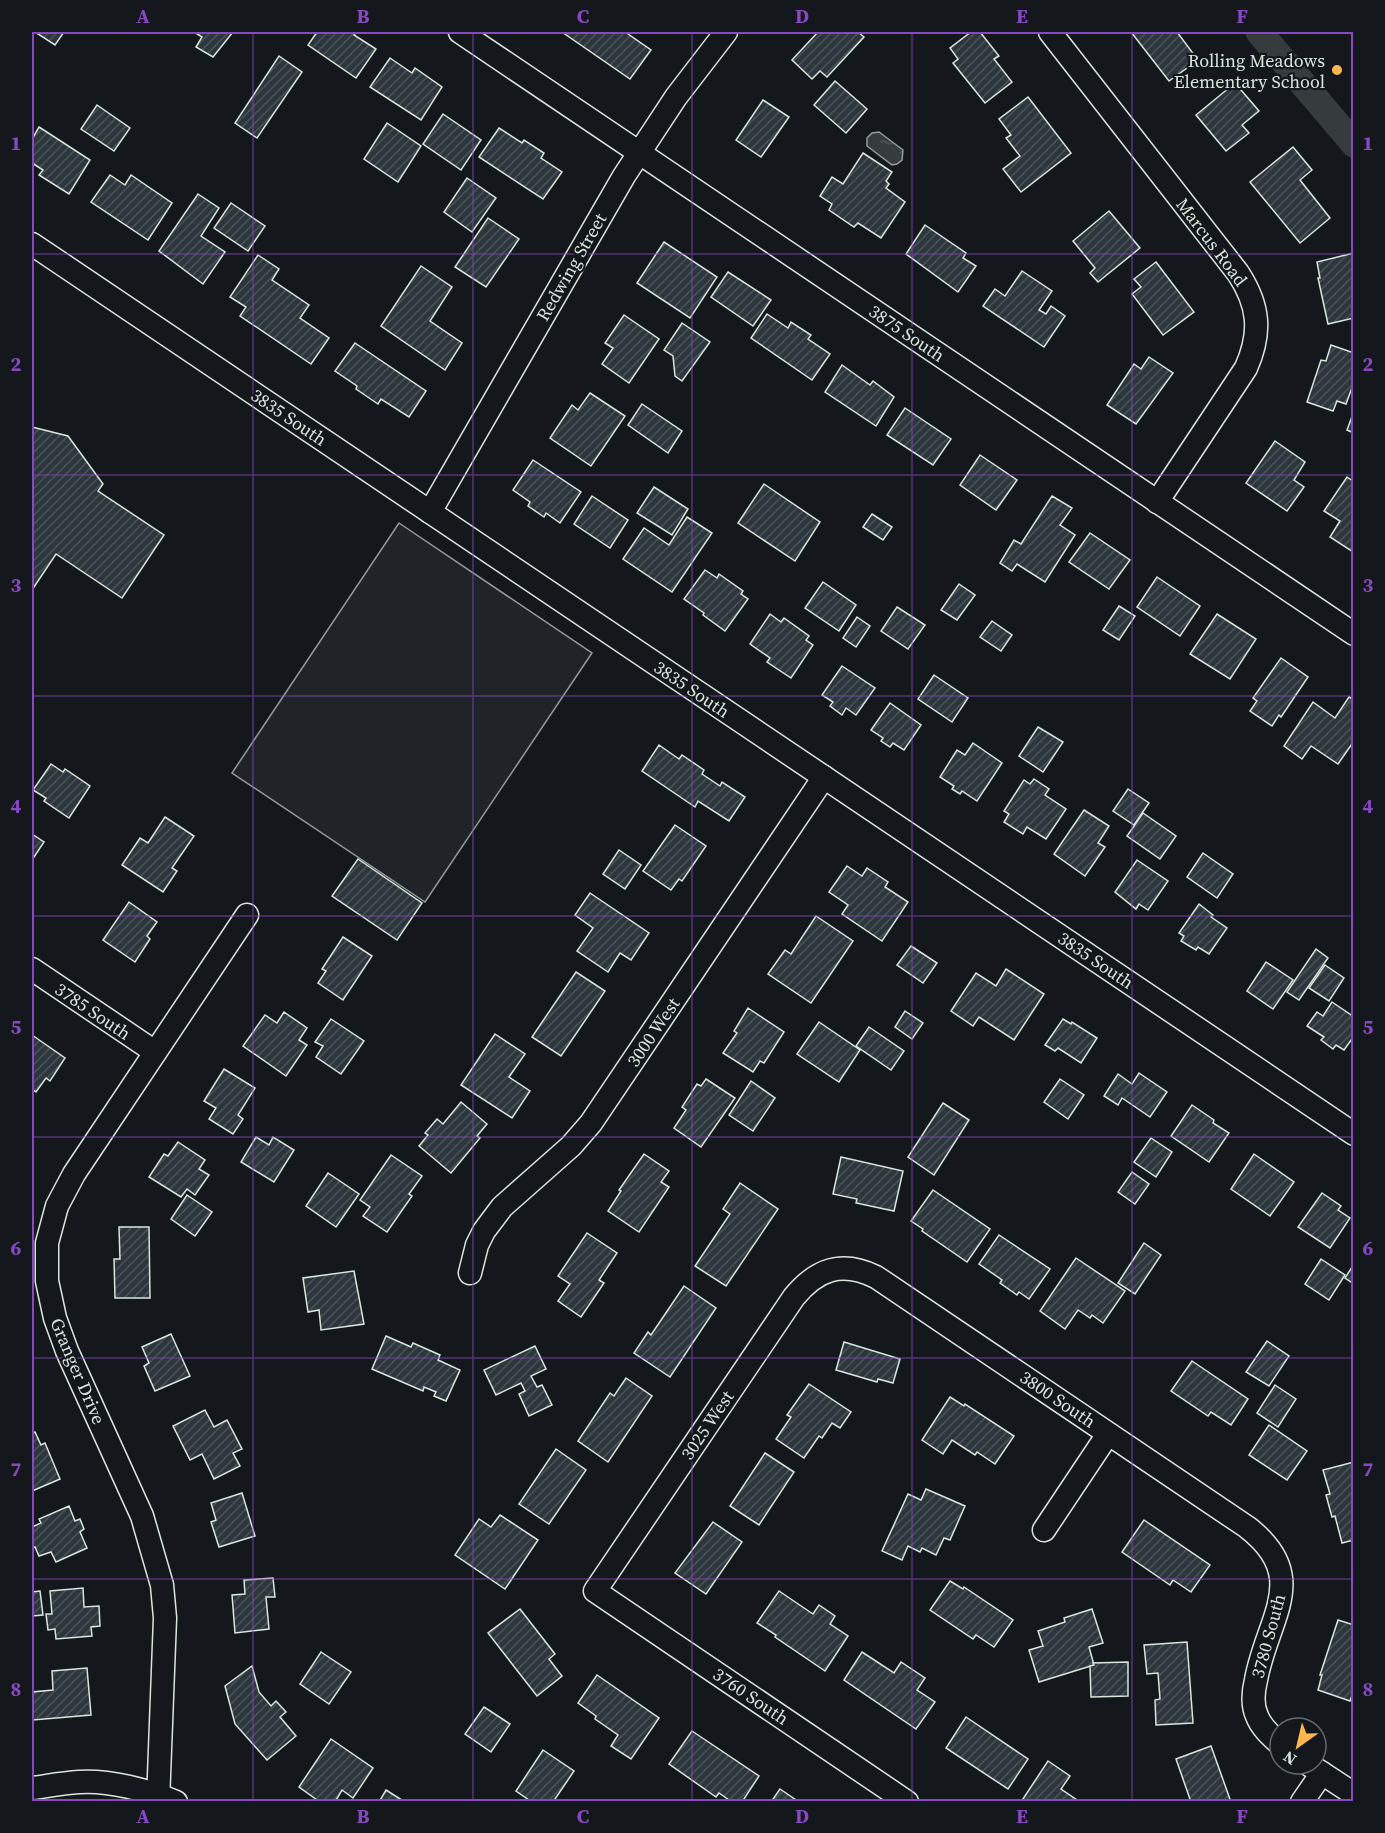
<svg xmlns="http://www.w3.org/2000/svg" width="1385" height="1833" viewBox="0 0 1385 1833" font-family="'Source Serif 4',serif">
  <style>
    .pitch { fill: #202428; stroke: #939e99; stroke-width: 1.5 }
    .water { fill: url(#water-ripples); stroke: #939e99; stroke-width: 1.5 }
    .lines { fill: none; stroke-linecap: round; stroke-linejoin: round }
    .canal { stroke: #363b3e; stroke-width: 27 }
    .building { fill: url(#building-hatch); stroke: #d8e6dc; stroke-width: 1.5 }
    .street-casing { stroke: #d8e6dc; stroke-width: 25 }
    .street { stroke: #14181c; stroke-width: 22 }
    .grid { fill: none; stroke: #8948c3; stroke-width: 1.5; stroke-opacity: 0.55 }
    .poi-dot { fill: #ffb74d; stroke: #14181c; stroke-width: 2 }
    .labels { text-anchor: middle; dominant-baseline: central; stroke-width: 4.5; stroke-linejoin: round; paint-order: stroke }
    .poi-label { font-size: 18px; fill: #d8e6dc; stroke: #14181c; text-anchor: end }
    .street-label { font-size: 18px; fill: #d8e6dc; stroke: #14181c }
    .neatline { fill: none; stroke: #8948c3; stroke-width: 2 }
    .grid-label { font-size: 20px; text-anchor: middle; font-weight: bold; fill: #8948c3 }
  </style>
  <defs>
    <pattern id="water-ripples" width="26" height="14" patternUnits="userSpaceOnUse" patternTransform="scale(1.5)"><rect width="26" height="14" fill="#363b3e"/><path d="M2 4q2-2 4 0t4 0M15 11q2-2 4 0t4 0" fill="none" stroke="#525759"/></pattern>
    <pattern id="building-hatch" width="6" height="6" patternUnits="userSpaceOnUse" patternTransform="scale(1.5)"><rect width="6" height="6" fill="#2c363c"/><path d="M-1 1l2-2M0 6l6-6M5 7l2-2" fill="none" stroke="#4a5358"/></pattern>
  </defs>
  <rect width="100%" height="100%" fill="#14181c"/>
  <polygon class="pitch" points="399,523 592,653 425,902 232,773"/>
  <polygon class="water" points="879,132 903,150 902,160 897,164 892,165 867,146 867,138 872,133"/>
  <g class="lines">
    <polyline class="canal" points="1259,32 1354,144"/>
  </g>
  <g class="building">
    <polygon points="35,32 64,32 55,45"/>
    <polygon points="194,32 233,32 213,57 196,47 202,37"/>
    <polygon points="317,32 356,32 354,35 376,49 356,78 308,45"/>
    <polygon points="562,32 625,32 651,50 630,79"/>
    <polygon points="818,32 858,32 864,37 827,77 820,71 812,79 792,60"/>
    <polygon points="971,32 980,32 999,56 994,59 1012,82 985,103 953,63 958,59 950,48"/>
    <polygon points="1131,32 1177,32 1198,60 1169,81"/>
    <polygon points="279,56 302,72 257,138 235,123"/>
    <polygon points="390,58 412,73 415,68 442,87 421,120 370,87"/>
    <polygon points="835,81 867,109 846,133 814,105"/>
    <polygon points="1235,83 1259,111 1242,125 1249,133 1226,151 1196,115"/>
    <polygon points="1028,97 1071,153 1021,192 1003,169 1020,156 1006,138 1011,135 999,119"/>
    <polygon points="763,100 789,117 761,157 736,140"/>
    <polygon points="97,105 130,128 114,151 81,129"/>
    <polygon points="443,114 481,140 461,170 423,144"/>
    <polygon points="387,123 421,146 398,182 364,159"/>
    <polygon points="39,127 90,160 69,194 39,175 43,170 32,163 32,139"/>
    <polygon points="499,128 522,143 524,140 544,153 541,158 562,172 543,199 479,157"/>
    <polygon points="1293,147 1312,170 1300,180 1330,218 1300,243 1250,182"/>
    <polygon points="863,153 892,172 886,181 889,184 886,188 905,202 881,238 858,223 854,227 829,210 832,204 820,196 832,177 843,184"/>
    <polygon points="110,175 125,185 131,175 172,203 148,240 91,202"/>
    <polygon points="467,178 496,198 472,232 444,212"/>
    <polygon points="198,194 219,208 201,236 225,252 203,284 159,251"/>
    <polygon points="231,203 265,226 248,251 214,228"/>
    <polygon points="1109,211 1140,248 1098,282 1090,273 1095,268 1073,241"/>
    <polygon points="488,218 519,239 486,287 455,267"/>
    <polygon points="925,225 966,253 963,258 976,266 958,292 906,254"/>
    <polygon points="664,242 717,277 690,318 637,283"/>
    <polygon points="1354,253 1354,318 1328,324 1318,278 1320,278 1317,262"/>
    <polygon points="258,255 279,269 272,280 309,305 300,318 329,338 311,364 240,316 246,307 230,297"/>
    <polygon points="1156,262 1194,312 1163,335 1132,294 1141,287 1134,279"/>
    <polygon points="421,266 452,287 430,321 462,343 445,370 381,326"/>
    <polygon points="1022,271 1052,291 1039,310 1046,314 1051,306 1065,316 1044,347 983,306 995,289 1005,296"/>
    <polygon points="728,272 771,300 753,326 711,297"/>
    <polygon points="767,314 788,328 791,322 811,335 808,339 830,354 812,380 751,338"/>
    <polygon points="624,315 659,339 629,383 602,364 613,348 605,343"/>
    <polygon points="682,323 710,342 682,381 675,376 673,356 664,350"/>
    <polygon points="355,343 426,391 409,417 381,399 378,404 356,389 357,386 335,371"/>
    <polygon points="1331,345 1354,353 1354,382 1346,404 1337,401 1333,411 1307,402 1321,360 1326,361"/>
    <polygon points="1149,357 1173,373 1136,424 1107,405 1134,364 1141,369"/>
    <polygon points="842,365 870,385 873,381 894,397 876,426 825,392"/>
    <polygon points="590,393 625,416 591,466 550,438 572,405 578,410"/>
    <polygon points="642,404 682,431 668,453 628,425"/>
    <polygon points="905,408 951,439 933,465 887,435"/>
    <polygon points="1354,411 1354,433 1347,430"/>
    <polygon points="32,427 68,436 103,484 98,491 164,535 122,598 56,554 32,590"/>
    <polygon points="1275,441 1305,462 1294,480 1304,487 1287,511 1246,483"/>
    <polygon points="980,455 1017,480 996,510 960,485"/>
    <polygon points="533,460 581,492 560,523 546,513 544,517 528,506 530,502 513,490"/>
    <polygon points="1347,477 1354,482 1353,552 1330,537 1340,521 1324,511"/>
    <polygon points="764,484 820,522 795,561 738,523"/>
    <polygon points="654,487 688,509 672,535 637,513"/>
    <polygon points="592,496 628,520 610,548 574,524"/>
    <polygon points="1052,496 1072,508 1060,525 1075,535 1045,582 1017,564 1012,571 1000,563 1014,540 1021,544"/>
    <polygon points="872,514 892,527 883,540 863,527"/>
    <polygon points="687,517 712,533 672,592 623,559 644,528 669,545"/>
    <polygon points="1090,533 1130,560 1109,589 1069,562"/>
    <polygon points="705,570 717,578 719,574 743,591 741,594 748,599 725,631 703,615 704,613 684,599"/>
    <polygon points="1157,577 1200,606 1180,636 1137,607"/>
    <polygon points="823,582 856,605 839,631 805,608"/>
    <polygon points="959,584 975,595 957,620 941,610"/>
    <polygon points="1119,606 1135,616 1119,640 1103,630"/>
    <polygon points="897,607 925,625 908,649 881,631"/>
    <polygon points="770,614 781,622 784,618 809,636 806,640 813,645 791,678 767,662 770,658 750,644"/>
    <polygon points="1217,614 1256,639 1230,679 1190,654"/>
    <polygon points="857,617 870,626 856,647 843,638"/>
    <polygon points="992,621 1012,635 1001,651 980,637"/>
    <polygon points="1281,658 1308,677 1281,717 1279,715 1272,726 1250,711 1257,701 1253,698"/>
    <polygon points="842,666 875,688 856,715 846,708 842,715 830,706 833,702 822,695"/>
    <polygon points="934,675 968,698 952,722 918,699"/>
    <polygon points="1349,697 1354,700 1354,741 1338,764 1311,746 1302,759 1284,746 1313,702 1335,718"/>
    <polygon points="890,703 921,725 904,750 893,743 890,747 881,741 883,738 871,730"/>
    <polygon points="1038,727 1063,742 1043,772 1019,756"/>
    <polygon points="973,743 1002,763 977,801 962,791 960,794 952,789 954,786 940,777 957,750 965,755"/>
    <polygon points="659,745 679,759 682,755 704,770 702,774 720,786 722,782 745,797 729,821 698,801 695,807 642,771"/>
    <polygon points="51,764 63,772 65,769 90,786 69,818 44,801 46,798 33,790"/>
    <polygon points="1034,779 1049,789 1045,795 1066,809 1046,839 1027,827 1023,834 1004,822 1009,814 1004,811 1024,780 1030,784"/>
    <polygon points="1128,789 1149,803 1134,825 1113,811"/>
    <polygon points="1084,810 1109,826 1098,843 1105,847 1085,876 1054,854"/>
    <polygon points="1143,813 1176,836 1160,859 1127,836"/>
    <polygon points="165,817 194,836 172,868 177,871 163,892 122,865 140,838 148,843"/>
    <polygon points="675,825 706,846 682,881 679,879 671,890 643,871"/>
    <polygon points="32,834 44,842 32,860"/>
    <polygon points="619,850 641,865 625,889 603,874"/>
    <polygon points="1203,853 1233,874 1217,898 1187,877"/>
    <polygon points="358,859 422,903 397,940 332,896"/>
    <polygon points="1137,860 1168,881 1148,910 1139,904 1136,909 1115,892"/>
    <polygon points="847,866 862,876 867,868 888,882 885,887 908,902 882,941 842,914 848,905 829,892"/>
    <polygon points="590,893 649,933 631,960 620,953 608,972 577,951 593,928 575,915"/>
    <polygon points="129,902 157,922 147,936 150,939 135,962 103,940"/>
    <polygon points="1199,904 1213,915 1211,917 1227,928 1209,954 1198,947 1196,950 1181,941 1184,936 1179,933"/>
    <polygon points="816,916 853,941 811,1003 768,974 785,950 791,954"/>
    <polygon points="343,937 372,956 343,1000 318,983 326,971 322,969"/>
    <polygon points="911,946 937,963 923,983 897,965"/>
    <polygon points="1316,949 1328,958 1299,1000 1287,992"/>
    <polygon points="1266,962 1293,980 1273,1009 1247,991"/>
    <polygon points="1325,965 1344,978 1329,1001 1309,988"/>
    <polygon points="1006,969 1044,994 1014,1040 979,1017 973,1026 951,1011 976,973 996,986"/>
    <polygon points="576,972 605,991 561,1056 532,1037"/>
    <polygon points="1332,1002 1354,1017 1354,1036 1344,1050 1336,1045 1333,1049 1321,1040 1324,1037 1307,1026 1317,1012 1323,1016"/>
    <polygon points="748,1008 784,1032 764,1063 760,1061 753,1072 723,1053 737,1033 734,1031"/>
    <polygon points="905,1011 923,1023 912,1039 895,1027"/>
    <polygon points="284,1012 307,1028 299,1040 307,1045 286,1076 243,1046 265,1015 277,1023"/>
    <polygon points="331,1019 364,1041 341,1074 316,1057 323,1046 315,1042"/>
    <polygon points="1063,1019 1071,1024 1072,1022 1097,1038 1081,1063 1058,1048 1055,1051 1045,1045"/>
    <polygon points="819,1022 860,1050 839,1082 797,1054"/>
    <polygon points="869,1027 904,1051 891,1070 856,1046"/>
    <polygon points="495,1034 525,1054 509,1077 530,1091 512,1118 461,1085"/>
    <polygon points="32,1035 65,1058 50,1081 46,1078 36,1092 32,1089"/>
    <polygon points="224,1069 255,1088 238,1115 243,1119 233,1134 209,1119 216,1108 204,1101"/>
    <polygon points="1139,1073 1167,1092 1150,1117 1122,1098 1118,1105 1104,1096 1118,1074 1132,1084"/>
    <polygon points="706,1079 735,1098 701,1147 674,1128 686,1110 682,1107 697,1084 701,1086"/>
    <polygon points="1060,1079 1084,1095 1068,1119 1044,1102"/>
    <polygon points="751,1081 775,1098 753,1131 729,1115"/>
    <polygon points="461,1102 487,1124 477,1136 480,1138 451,1173 419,1146 428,1135 425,1133 437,1119 443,1124"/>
    <polygon points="943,1103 969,1120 934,1175 908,1157"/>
    <polygon points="1192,1105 1214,1120 1213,1123 1229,1133 1209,1162 1171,1136"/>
    <polygon points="256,1137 269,1145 273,1137 294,1150 274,1182 241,1162"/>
    <polygon points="1151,1138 1172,1152 1156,1177 1134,1162"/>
    <polygon points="178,1142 205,1160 199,1169 209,1175 195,1195 187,1189 181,1197 149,1177 164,1154 168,1156"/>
    <polygon points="644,1154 669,1171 661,1182 669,1187 639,1232 608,1211 621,1191 619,1190"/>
    <polygon points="1254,1154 1294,1182 1270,1216 1231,1189"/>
    <polygon points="391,1155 422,1176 409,1194 412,1196 387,1232 363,1216 370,1207 360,1200"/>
    <polygon points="841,1157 903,1171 894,1211 856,1203 857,1199 833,1194"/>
    <polygon points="1132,1172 1149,1184 1135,1204 1118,1192"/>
    <polygon points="328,1173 359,1194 336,1227 306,1206"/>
    <polygon points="740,1183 778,1209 726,1286 695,1266 730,1214 723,1209"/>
    <polygon points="933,1190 990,1229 967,1262 922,1231 923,1229 911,1221"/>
    <polygon points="1322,1193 1341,1206 1338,1210 1350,1218 1330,1248 1298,1227"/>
    <polygon points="187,1195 212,1212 195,1236 171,1219"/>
    <polygon points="119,1227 149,1227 150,1298 115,1298 114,1259 120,1259"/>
    <polygon points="587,1233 617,1253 599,1280 604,1283 581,1317 558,1301 570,1284 558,1276"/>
    <polygon points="999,1235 1050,1269 1029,1299 1019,1292 1017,1295 1000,1283 1002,1280 979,1264"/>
    <polygon points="1144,1243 1161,1255 1135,1294 1118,1283"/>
    <polygon points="1076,1258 1125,1291 1103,1323 1092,1315 1090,1318 1078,1310 1065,1329 1040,1311"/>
    <polygon points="1321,1259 1345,1275 1329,1300 1305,1284"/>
    <polygon points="1354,1264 1354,1284 1345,1278"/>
    <polygon points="354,1271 364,1324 321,1330 319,1310 308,1312 303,1278"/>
    <polygon points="684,1286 716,1308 670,1377 634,1353 648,1332 651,1335"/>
    <polygon points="171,1334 190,1376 155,1391 144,1366 149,1363 142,1347"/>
    <polygon points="386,1336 411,1347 413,1343 440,1355 438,1360 460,1370 446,1401 434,1396 436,1392 424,1387 423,1391 372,1369"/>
    <polygon points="1267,1341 1289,1356 1269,1386 1246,1372"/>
    <polygon points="844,1342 900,1359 893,1383 878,1379 877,1382 836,1370"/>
    <polygon points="535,1346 546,1369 531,1376 537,1387 542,1385 552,1405 529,1416 519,1394 525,1391 521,1383 496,1395 484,1370"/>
    <polygon points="1192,1361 1248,1399 1231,1425 1211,1412 1208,1416 1171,1391"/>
    <polygon points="626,1378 652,1396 608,1462 578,1441 610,1393 614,1396"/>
    <polygon points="809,1384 851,1412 840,1428 832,1423 822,1438 819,1436 804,1458 776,1439 791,1417 787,1415"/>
    <polygon points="1275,1385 1296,1399 1278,1427 1257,1413"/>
    <polygon points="950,1397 964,1406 965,1404 1014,1436 995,1464 977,1452 975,1455 952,1440 943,1454 922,1440"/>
    <polygon points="205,1410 214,1427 227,1420 242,1449 233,1453 240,1466 214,1479 202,1454 190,1460 173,1426"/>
    <polygon points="1269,1425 1307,1451 1287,1480 1249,1455"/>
    <polygon points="35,1432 41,1445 45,1443 60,1479 32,1491 32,1433"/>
    <polygon points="556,1449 586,1470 549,1524 519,1504"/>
    <polygon points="765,1453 794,1472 759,1525 730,1506"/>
    <polygon points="1354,1462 1354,1540 1342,1543 1335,1516 1332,1517 1326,1495 1330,1494 1323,1470"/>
    <polygon points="926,1489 965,1506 950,1540 944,1538 936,1555 922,1548 920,1552 908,1546 902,1560 882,1551 908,1494 921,1500"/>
    <polygon points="242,1493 255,1536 219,1547 211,1522 216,1520 211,1503"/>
    <polygon points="69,1506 75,1521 80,1519 84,1529 80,1532 87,1548 56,1562 51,1552 39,1556 35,1547 32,1548 32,1527 41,1523 39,1519"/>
    <polygon points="500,1515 538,1540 505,1589 455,1555 479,1519 491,1527"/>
    <polygon points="1144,1520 1210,1565 1191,1592 1173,1580 1170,1585 1122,1552"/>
    <polygon points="713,1522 742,1542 706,1594 675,1573"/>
    <polygon points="273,1578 275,1597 266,1597 269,1629 235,1633 232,1595 245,1594 244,1580"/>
    <polygon points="950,1581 963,1589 964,1587 1013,1620 994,1647 976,1635 973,1639 930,1610"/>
    <polygon points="83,1588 84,1607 99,1606 100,1626 91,1627 92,1636 56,1639 55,1629 48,1630 46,1614 52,1614 50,1591"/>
    <polygon points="40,1591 43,1615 32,1616 32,1592"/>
    <polygon points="779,1591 813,1614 819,1605 835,1616 830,1624 848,1636 825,1671 775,1637 776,1635 757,1623"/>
    <polygon points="520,1609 555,1654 549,1659 562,1676 537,1696 488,1633"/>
    <polygon points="1092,1609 1103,1643 1089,1647 1094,1665 1039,1682 1029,1650 1043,1646 1038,1631 1065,1622 1064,1618"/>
    <polygon points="1338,1620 1354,1625 1354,1690 1350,1701 1318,1690 1322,1675 1320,1675"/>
    <polygon points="1187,1642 1193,1723 1156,1725 1155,1700 1160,1699 1158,1673 1147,1674 1144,1645"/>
    <polygon points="321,1652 351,1672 329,1704 300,1684"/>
    <polygon points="862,1652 894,1673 901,1662 925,1678 917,1690 935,1702 916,1729 844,1680"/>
    <polygon points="1128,1662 1128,1696 1091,1697 1090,1666 1094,1665 1093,1663"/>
    <polygon points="252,1666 259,1692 271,1706 276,1701 286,1712 280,1717 296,1736 267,1760 235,1724 225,1686"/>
    <polygon points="87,1668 91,1715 33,1720 32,1692 53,1690 52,1671"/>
    <polygon points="597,1675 659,1718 631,1759 611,1746 618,1735 595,1719 596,1716 578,1703"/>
    <polygon points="484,1707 510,1724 491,1752 465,1734"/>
    <polygon points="966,1717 1028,1759 1008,1789 946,1748"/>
    <polygon points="692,1731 759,1776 742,1802 732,1802 719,1793 716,1797 669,1764"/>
    <polygon points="331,1739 373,1768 353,1798 342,1790 335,1802 320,1802 299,1787"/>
    <polygon points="1211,1746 1231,1802 1191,1802 1176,1759"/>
    <polygon points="543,1750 574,1771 553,1802 532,1802 516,1791"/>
    <polygon points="1048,1761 1070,1776 1061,1789 1080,1802 1026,1802 1023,1799"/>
    <polygon points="780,1789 799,1802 771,1802"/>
    <polygon points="386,1790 405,1802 379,1802"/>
  </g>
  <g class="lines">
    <g class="street-casing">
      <g id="street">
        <polyline points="460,32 1354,634"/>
        <path d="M1050,32L1238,273C1259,305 1262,332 1246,368L1157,502"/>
        <polyline points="32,244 1354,1134"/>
        <polyline points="430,512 624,176 676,97 726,32"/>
        <polyline points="32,969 155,1052"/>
        <polyline points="470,1273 477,1245 484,1231 502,1207 571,1146 591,1123 824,777"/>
        <polyline points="1044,1530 1108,1434"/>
        <polyline points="1308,1764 1354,1794"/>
        <path d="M32,1788C47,1786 63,1783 79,1782C109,1780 148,1790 176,1802"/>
        <polyline points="158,1802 165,1618 162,1585 142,1516 67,1351 55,1318 47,1281 47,1243 57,1206 74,1174 247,915"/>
        <path d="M907,1802L595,1591L794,1297C817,1269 842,1260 876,1277L1247,1527C1312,1577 1267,1618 1256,1680C1253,1692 1252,1705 1257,1716C1261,1727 1271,1736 1280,1744"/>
        <polyline points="1302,1802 1322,1773"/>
      </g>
    </g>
    <use href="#street" class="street"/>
  </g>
  <path class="grid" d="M253,32V1802M473,32V1802M692,32V1802M912,32V1802M1132,32V1802M32,254H1354M32,475H1354M32,696H1354M32,916H1354M32,1137H1354M32,1358H1354M32,1579H1354"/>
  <circle class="poi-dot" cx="1337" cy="70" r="6"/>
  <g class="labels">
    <g class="poi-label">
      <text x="1325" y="60">Rolling Meadows<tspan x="1325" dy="21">Elementary School</tspan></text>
    </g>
    <g class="street-label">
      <text transform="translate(1212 242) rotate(53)">Marcus Road</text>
      <text transform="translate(571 267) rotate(-60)">Redwing Street</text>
      <text transform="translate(907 333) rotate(34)">3875 South</text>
      <text transform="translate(289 417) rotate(34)">3835 South</text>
      <text transform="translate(692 689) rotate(34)">3835 South</text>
      <text transform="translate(1096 960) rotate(34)">3835 South</text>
      <text transform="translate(93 1011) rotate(34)">3785 South</text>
      <text transform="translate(653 1032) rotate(-56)">3000 West</text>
      <text transform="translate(78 1371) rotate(67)">Granger Drive</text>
      <text transform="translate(1058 1399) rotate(34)">3800 South</text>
      <text transform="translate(707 1425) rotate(-56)">3025 West</text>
      <text transform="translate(1268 1636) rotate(-75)">3780 South</text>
      <text transform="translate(751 1696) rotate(34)">3760 South</text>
    </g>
  </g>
  <rect width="1385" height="1833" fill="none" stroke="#14181c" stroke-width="66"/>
  <g transform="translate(1298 1746) rotate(214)"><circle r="28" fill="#14181c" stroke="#626a69" stroke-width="1.5"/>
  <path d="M0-4.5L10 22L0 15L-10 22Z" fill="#ffb74d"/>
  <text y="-9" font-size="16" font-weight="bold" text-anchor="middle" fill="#d8e6dc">N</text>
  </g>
  <rect x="33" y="33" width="1319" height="1767" class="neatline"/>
  <g class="grid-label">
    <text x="143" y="23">A</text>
    <text x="363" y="23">B</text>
    <text x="583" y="23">C</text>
    <text x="802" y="23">D</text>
    <text x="1022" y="23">E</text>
    <text x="1242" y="23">F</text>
    <text x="16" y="150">1</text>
    <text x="1368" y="150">1</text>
    <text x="16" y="371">2</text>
    <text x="1368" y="371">2</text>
    <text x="16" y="592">3</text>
    <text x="1368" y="592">3</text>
    <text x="16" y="813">4</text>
    <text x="1368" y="813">4</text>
    <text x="16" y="1034">5</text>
    <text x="1368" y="1034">5</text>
    <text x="16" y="1255">6</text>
    <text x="1368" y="1255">6</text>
    <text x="16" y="1476">7</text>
    <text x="1368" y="1476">7</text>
    <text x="16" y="1696">8</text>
    <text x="1368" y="1696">8</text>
    <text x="143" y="1823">A</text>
    <text x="363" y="1823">B</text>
    <text x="583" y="1823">C</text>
    <text x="802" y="1823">D</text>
    <text x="1022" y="1823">E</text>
    <text x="1242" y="1823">F</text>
  </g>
</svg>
